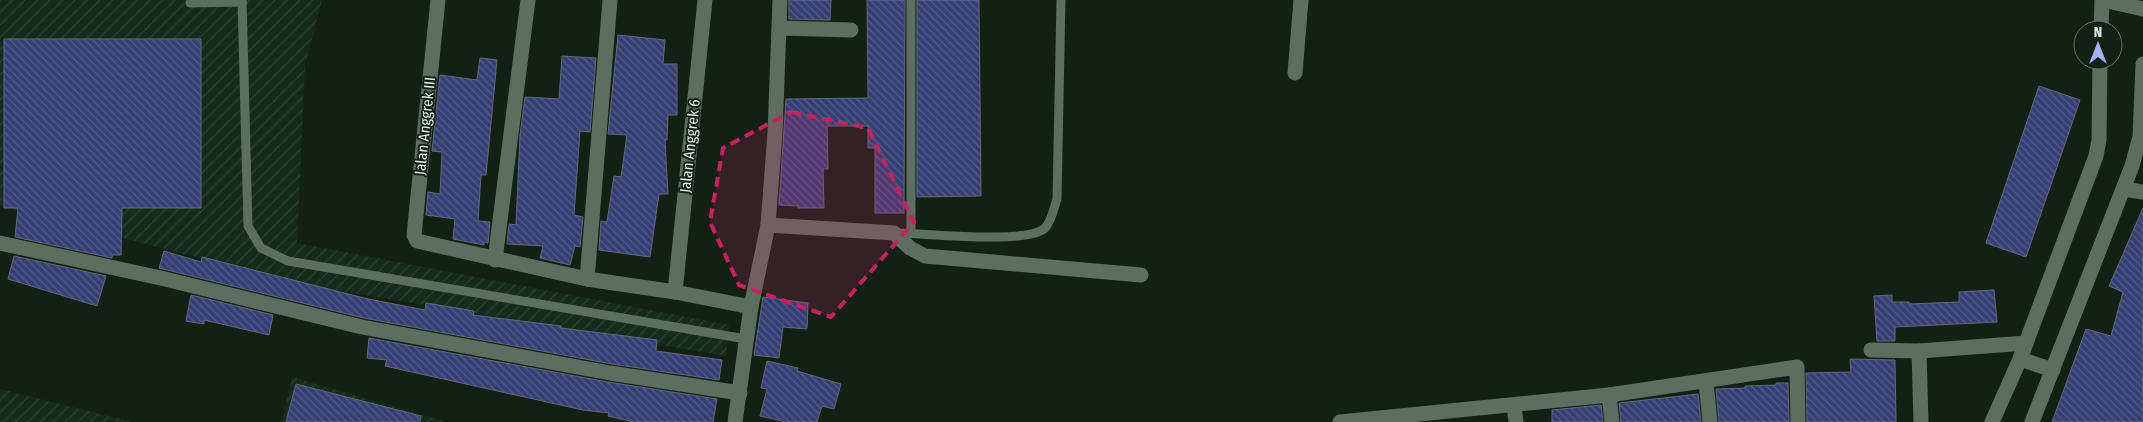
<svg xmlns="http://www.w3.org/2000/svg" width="2143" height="422" viewBox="0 0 2143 422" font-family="'Fira Sans Condensed',sans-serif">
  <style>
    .industrial { fill: url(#industrial-furrows) }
    .building { fill: url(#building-back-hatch); stroke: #646879 }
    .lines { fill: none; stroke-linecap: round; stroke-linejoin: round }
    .lane { stroke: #5d6e61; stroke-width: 9 }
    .street { stroke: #5d6e61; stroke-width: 15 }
    .secondary { stroke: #5d6e61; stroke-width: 15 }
    .marked { fill: #c42362; fill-opacity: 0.2; stroke: #c42362; stroke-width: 4; stroke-dasharray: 10 6; stroke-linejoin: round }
    .labels { text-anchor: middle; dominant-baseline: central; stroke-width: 4; stroke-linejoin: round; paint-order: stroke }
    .street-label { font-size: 15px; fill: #e5efe7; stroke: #122016 }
  </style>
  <defs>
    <pattern id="industrial-furrows" width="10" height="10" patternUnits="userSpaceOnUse" patternTransform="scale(1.25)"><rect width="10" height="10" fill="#162b1c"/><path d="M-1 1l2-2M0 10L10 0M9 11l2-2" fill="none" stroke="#2c4032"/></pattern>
    <pattern id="building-back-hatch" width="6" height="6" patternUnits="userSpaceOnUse" patternTransform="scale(1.25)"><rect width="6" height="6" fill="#363f74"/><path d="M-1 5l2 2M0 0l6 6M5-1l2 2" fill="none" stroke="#535b88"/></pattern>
  </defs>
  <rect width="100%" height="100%" fill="#122016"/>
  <g class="industrial">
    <polygon points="0,0 322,0 305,66 297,243 729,325 726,356 299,284 0,206"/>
    <polygon points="292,377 447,422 282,422"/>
    <polygon points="0,389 133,422 0,422"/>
  </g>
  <g class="building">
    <polygon points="789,0 831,0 830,20 789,19"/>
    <polygon points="867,0 905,0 904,213 875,213 875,148 868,148 868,126 827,126 828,169 823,169 824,208 798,208 798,206 779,205 786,99 868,98"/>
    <polygon points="917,0 979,0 981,196 917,197"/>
    <polygon points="618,35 665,40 663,64 677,64 677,115 668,115 667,140 665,140 668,194 659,194 650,257 599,250 601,221 607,222 614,176 621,177 627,135 608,134"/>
    <polygon points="4,39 201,39 201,208 122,208 121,255 112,255 112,258 15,237 18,208 4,208"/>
    <polygon points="562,56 596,58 590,132 580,131 574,215 583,217 580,247 575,246 570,265 540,258 543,246 507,244 509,224 516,225 520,135 525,97 559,99"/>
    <polygon points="480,58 497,60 486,175 481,175 478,221 490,222 488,243 484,242 484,245 453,239 455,219 426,215 428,192 440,194 442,152 432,151 440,75 477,80"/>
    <polygon points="2039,86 2080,100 2026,257 1986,243"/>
    <polygon points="2143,208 2143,422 2052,422 2086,329 2111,336 2123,292 2109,286"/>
    <polygon points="164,251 201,262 202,257 368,299 425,310 426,303 474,311 473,315 561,326 561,328 657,340 656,351 722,360 719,380 612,364 364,318 159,268"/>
    <polygon points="14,256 106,276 97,306 8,279"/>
    <polygon points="1994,290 1997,322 1895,327 1895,341 1877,341 1874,296 1892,295 1892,302 1909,302 1909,304 1959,302 1959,292"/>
    <polygon points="191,295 273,315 269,335 204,320 204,324 186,321"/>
    <polygon points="763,297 808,303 807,329 783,327 779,358 754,355"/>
    <polygon points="369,338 608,382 717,399 713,422 634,422 608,416 609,413 583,410 385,366 387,360 367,358"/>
    <polygon points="1850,359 1895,360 1896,422 1807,422 1806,373 1851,372"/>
    <polygon points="767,361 798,368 797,371 841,384 834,409 822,406 817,422 786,422 760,416 767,389 761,388"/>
    <polygon points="1776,383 1788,383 1789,422 1719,422 1716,389 1745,388 1745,386 1776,385"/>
    <polygon points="296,384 421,416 420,422 286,422"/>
    <polygon points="1698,394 1701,422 1621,422 1619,403"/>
    <polygon points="1601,405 1603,422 1552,422 1552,410"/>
  </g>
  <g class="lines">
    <g class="lane">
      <polyline points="242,0 248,226 261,248 288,261 746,339"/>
      <polyline points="911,0 911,233"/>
      <polyline points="190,3 242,2"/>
      <path d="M895,233C923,233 1028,245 1045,228C1052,221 1054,207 1057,199L1061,0"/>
    </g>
    <g class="street">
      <polyline points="438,0 414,235 417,241 587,279 675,292 751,307"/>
      <polyline points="780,28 851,30"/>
      <polyline points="1295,73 1301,0"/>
      <polyline points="2124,189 2143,192"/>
      <polyline points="768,225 894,233 910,248 925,256 1141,275"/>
      <polyline points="0,243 165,279 362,327 610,373 740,393"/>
      <polyline points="495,260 528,0"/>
      <polyline points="587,279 610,0"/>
      <polyline points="675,292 705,0"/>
      <polyline points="1871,350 1919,351 2026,343"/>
      <polyline points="1919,351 1921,422"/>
      <polyline points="1706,382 1710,422"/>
      <polyline points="1609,395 1612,422"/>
      <polyline points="1514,405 1516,422"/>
      <polyline points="1340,422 1609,395 1797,367 1798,422"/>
    </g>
    <g class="secondary">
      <polyline points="2103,0 2143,9"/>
      <polyline points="2101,30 2102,0"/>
      <polyline points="2020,359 2053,370"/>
      <polyline points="735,422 751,307 768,225 775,133 780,0"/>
      <polyline points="1992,422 2020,359 2096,156 2099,140 2100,60"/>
      <polyline points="2032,422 2132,166 2140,137 2143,64"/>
    </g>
  </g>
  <path class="marked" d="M791,112L868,128L914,222L831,317L739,285L710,222L723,148Z"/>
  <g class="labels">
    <g class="street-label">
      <text transform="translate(425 126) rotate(-84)">Jalan Anggrek III</text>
      <text transform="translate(690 146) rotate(-84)">Jalan Anggrek 6</text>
    </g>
  </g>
  <g transform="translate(2098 45)"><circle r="24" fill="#122016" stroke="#66736a"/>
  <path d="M0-4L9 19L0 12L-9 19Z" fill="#a2b2fd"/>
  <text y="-8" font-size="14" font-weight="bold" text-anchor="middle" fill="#e5efe7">N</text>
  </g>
</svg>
